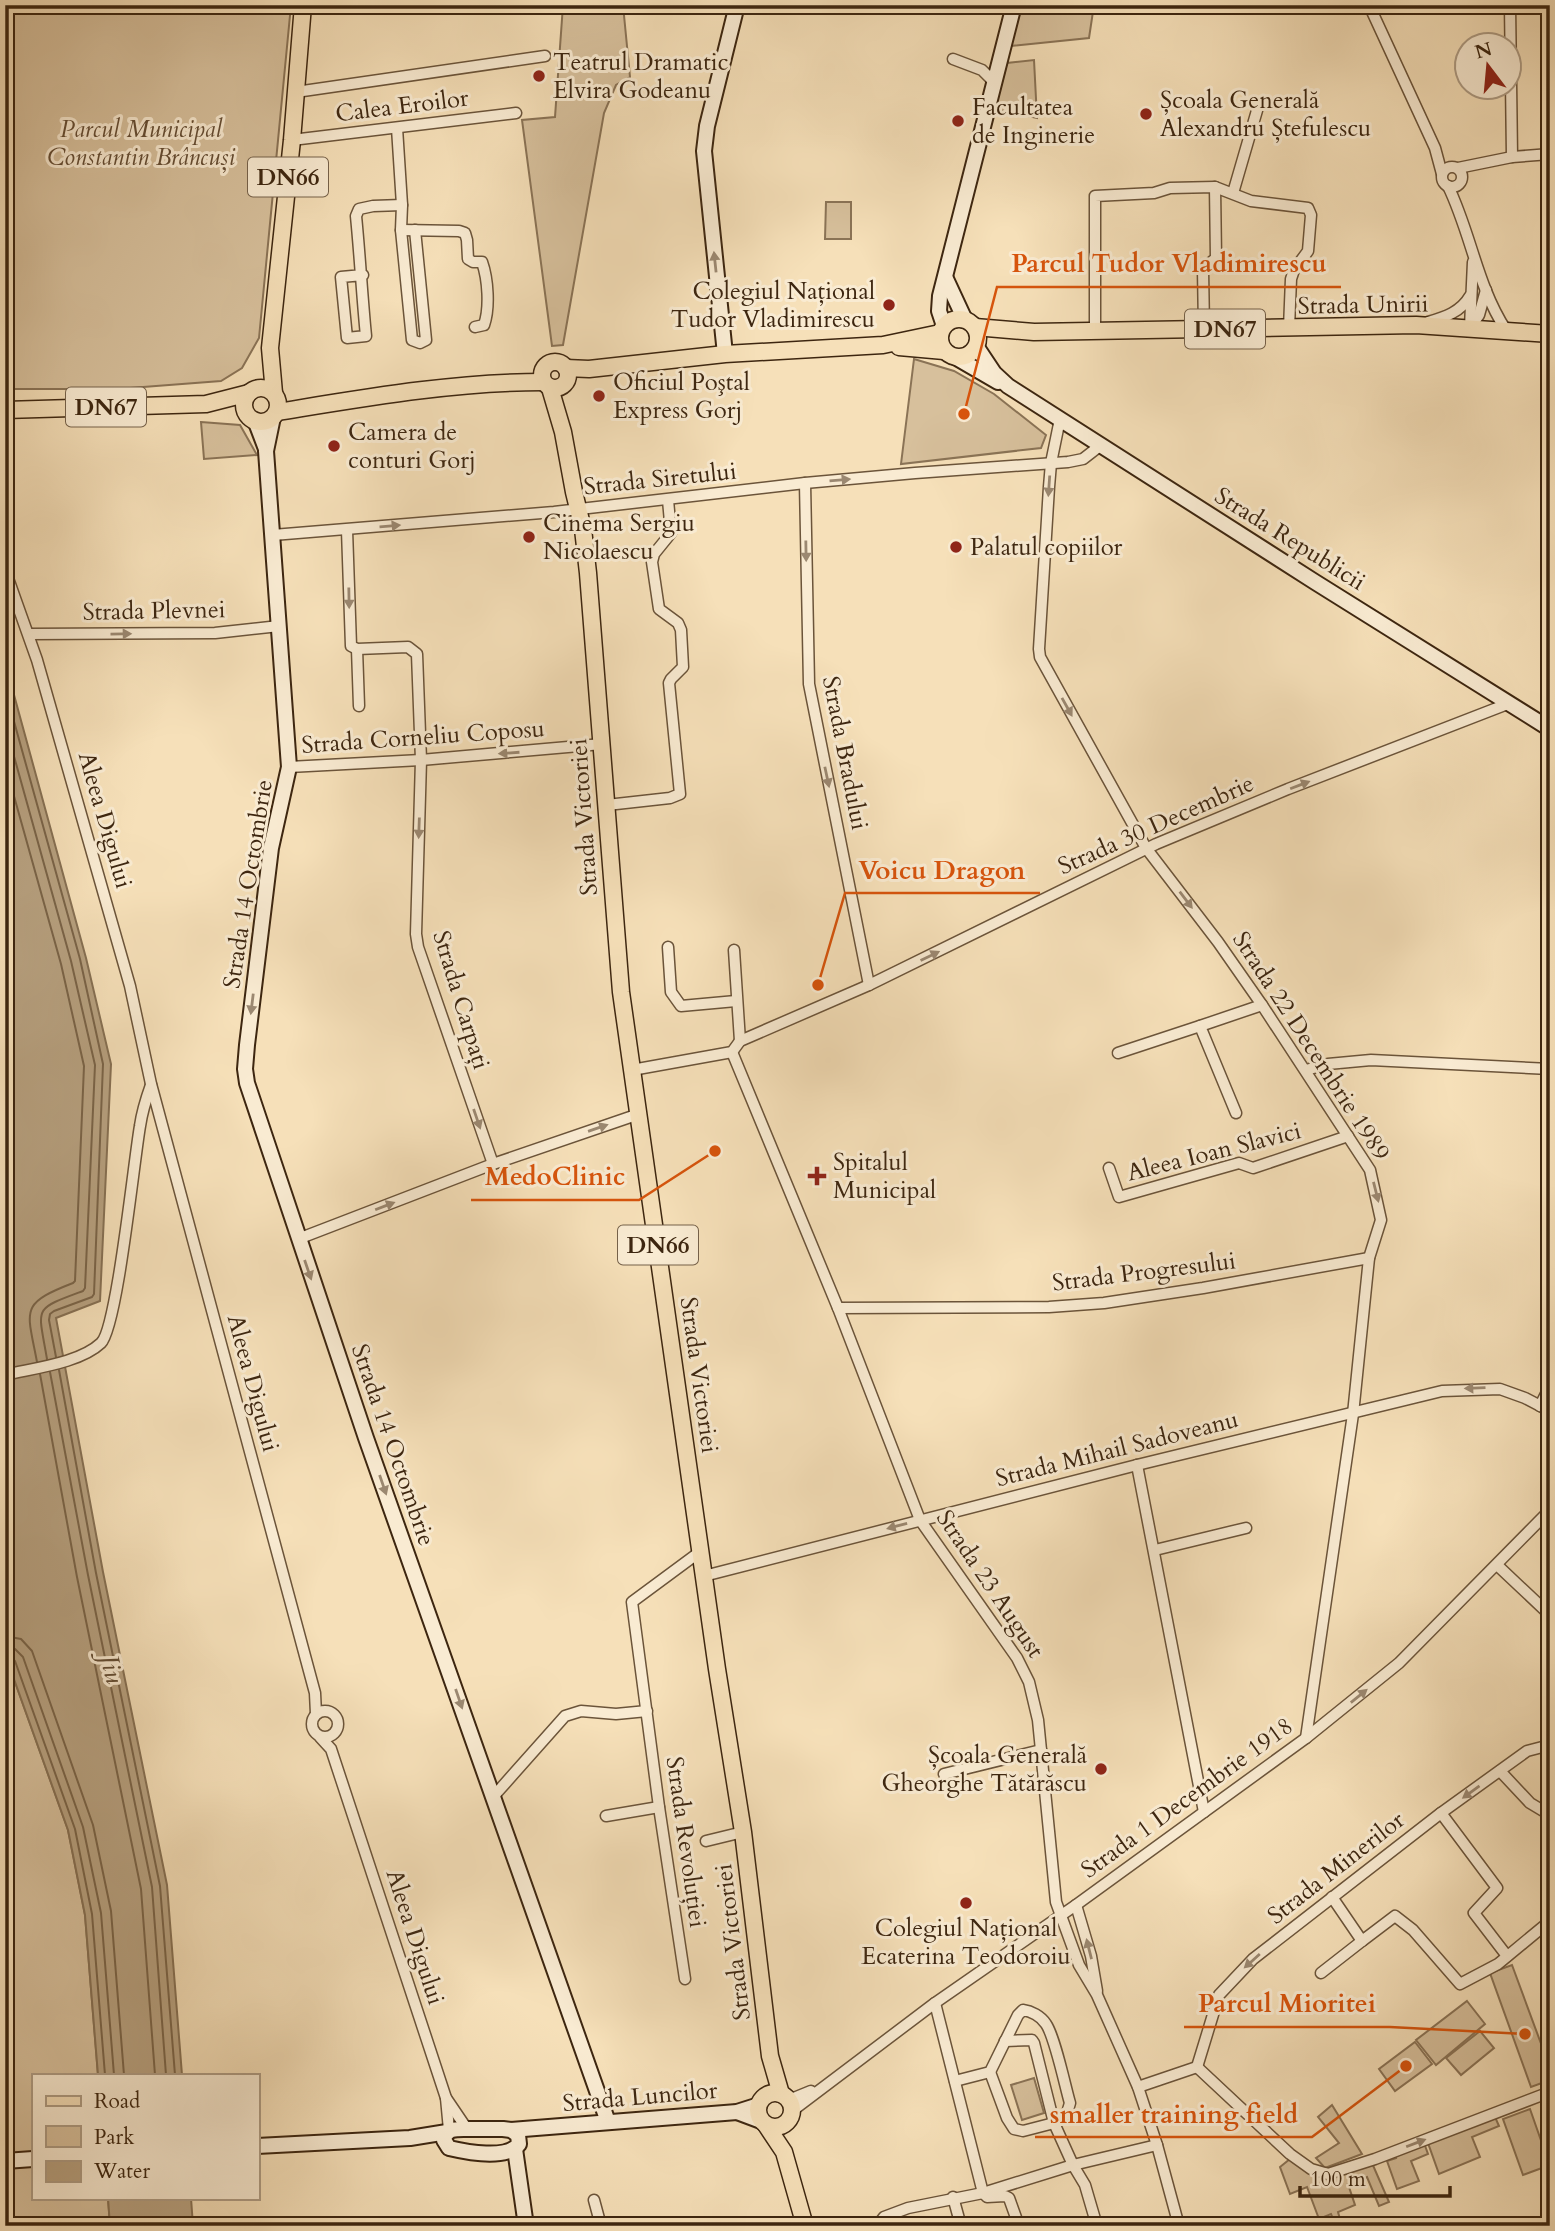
<svg xmlns="http://www.w3.org/2000/svg" width="1555" height="2231" viewBox="0 0 1555 2231" font-family="Cardo,serif">
  <style>
    .green { fill: #d7c09c; stroke: #8a7356; stroke-width: 2 }
    .water { fill: #b7a180; stroke: #867053; stroke-width: 2 }
    .lines { fill: none; stroke-linecap: round; stroke-linejoin: round }
    .shore { stroke: #7a6448; stroke-width: 2 }
    .street-casing { stroke: #6b543a; stroke-width: 13 }
    .secondary-casing { stroke: #3d2610; stroke-width: 18 }
    .primary-casing { stroke: #3d2610; stroke-width: 19 }
    .street { stroke: #f9ebd2; stroke-width: 10 }
    .secondary { stroke: #f9ebd2; stroke-width: 14 }
    .primary { stroke: #f6e0b9; stroke-width: 16 }
    .oneway { fill: #9b8871 }
    .poi-dot { fill: #8f2418; stroke: #f9ebd2; stroke-width: 2.5 }
    .labels { text-anchor: middle; dominant-baseline: central; stroke-width: 6; stroke-linejoin: round; paint-order: stroke }
    .shield { fill: #f9ebd2; stroke: #75614a; stroke-width: 2 }
    .shield-label { font-size: 23px; font-weight: bold; fill: #3d2610 }
    .poi-label { font-size: 24px; fill: #3d2610; stroke: #f9ebd2; text-anchor: start }
    .street-label { font-size: 24px; fill: #3d2610; stroke: #f9ebd2 }
    .park-label { font-size: 24px; font-style: italic; fill: #644c33; stroke: #f9ebd2 }
    .water-label { font-size: 26px; font-style: italic; fill: #624b32; stroke: #f9ebd2 }
    .leader { fill: none; stroke: #d7540c; stroke-width: 2.5 }
    .callout-dot { fill: #d7540c; stroke: #f9ebd2; stroke-width: 2.5 }
    .callout-label { font-size: 26px; text-anchor: middle; font-weight: bold; fill: #d7540c; stroke: #f9ebd2; stroke-width: 6; stroke-linejoin: round; paint-order: stroke }
  </style>
  <rect width="100%" height="100%" fill="#f6e0b9"/>
  <filter id="stains"><feTurbulence type="fractalNoise" baseFrequency=".00286" numOctaves="4"/><feColorMatrix values="0 0 0 0 .2 0 0 0 0 .09 0 0 0 0 .02 0 0 0 .5 -.17"/></filter>
  <radialGradient id="worn" r=".72"><stop offset=".6" stop-color="#630" stop-opacity="0"/><stop offset="1" stop-color="#630" stop-opacity=".3"/></radialGradient>
  <g class="green">
    <polygon points="5,5 291,5 259,338 242,368 221,381 117,389 5,389"/>
    <polygon points="563,5 623,5 630,77 616,85 604,113 563,345 552,346 522,120 555,117"/>
    <polygon points="1020,5 1094,5 1089,38 1010,46"/>
    <polygon points="1034,60 1037,118 995,109 1007,63"/>
    <polygon points="826,202 851,202 851,239 825,239"/>
    <polygon points="914,359 954,371 994,394 1046,435 1041,448 901,464"/>
    <polygon points="201,422 240,425 257,455 204,459"/>
    <polygon points="5,1654 68,1830 85,1915 98,2075 33,2075 33,2198 108,2198 110,2226 5,2226"/>
    <polygon points="1512,1965 1550,2068 1550,2080 1531,2087 1490,1973"/>
    <polygon points="1467,2001 1485,2024 1436,2065 1416,2040"/>
    <polygon points="1480,2031 1494,2048 1461,2075 1446,2058"/>
    <polygon points="1415,2042 1432,2064 1395,2091 1379,2069"/>
    <polygon points="1034,2078 1044,2113 1022,2120 1011,2085"/>
    <polygon points="1332,2105 1362,2154 1325,2168 1316,2158 1339,2143 1318,2117"/>
    <polygon points="1530,2109 1544,2149 1550,2147 1550,2165 1523,2175 1503,2119"/>
    <polygon points="1495,2117 1499,2126 1472,2137 1480,2157 1439,2174 1428,2143"/>
    <polygon points="1424,2143 1428,2154 1411,2161 1419,2181 1397,2189 1387,2161 1396,2158 1395,2154"/>
    <polygon points="1290,2159 1329,2176 1372,2163 1389,2202 1379,2206 1367,2177 1348,2184 1355,2205 1338,2212 1342,2226 1336,2226 1331,2214 1319,2219 1307,2187 1290,2194 1280,2167"/>
  </g>
  <g class="water">
    <polygon points="5,662 86,958 111,1064 100,1301 56,1318 103,1572 167,1885 182,2075 98,2075 85,1915 68,1830 5,1654"/>
    <polygon points="108,2198 191,2198 193,2226 110,2226"/>
  </g>
  <g class="lines">
    <g class="shore">
      <polyline points="5,689 80,959 103,1064 94,1294 92,1297 54,1311 50,1314 49,1320 56,1357"/>
      <path d="M5,724L71,961L95,1065L85,1288L83,1291C32,1310 38,1306 47,1359"/>
      <path d="M5,764L61,964L84,1066L75,1281L73,1283C19,1304 27,1309 37,1362"/>
      <polyline points="59,1370 96,1573 160,1886 175,2075"/>
      <polyline points="50,1372 88,1575 152,1887 166,2075"/>
      <polyline points="40,1374 77,1577 141,1889 155,2075"/>
      <polyline points="5,1636 21,1639 32,1651 93,1825 111,1911 124,2075"/>
      <polyline points="5,1646 15,1649 23,1657 83,1827 101,1913 114,2075"/>
      <polyline points="5,1655 11,1656 15,1661 75,1829 92,1914 105,2075"/>
    </g>
    <g class="street-casing">
      <g id="street">
        <polyline points="1369,5 1435,148 1442,174"/>
        <polyline points="1510,5 1512,157"/>
        <polyline points="953,59 982,70 995,83"/>
        <polyline points="296,92 545,56"/>
        <polyline points="397,128 402,205 401,230 412,340 420,343 426,340 415,230"/>
        <polyline points="292,140 516,113"/>
        <circle cx="1452" cy="177" r="10"/>
        <polyline points="1458,168 1512,157 1550,154"/>
        <path d="M1448,186C1471,233 1477,286 1506,330"/>
        <polyline points="1233,193 1258,107"/>
        <path d="M401,230L459,231L465,233L467,240L468,259L473,262H482C488,279 490,308 484,325L475,327"/>
        <path d="M363,275L341,277L347,338L366,336C362,296 360,256 356,216L359,209L373,206L402,205"/>
        <path d="M1428,322C1445,317 1461,312 1470,296"/>
        <polyline points="1470,327 1473,262"/>
        <polyline points="1470,327 1479,315 1486,290"/>
        <polyline points="1204,329 1203,269 1216,258 1215,187"/>
        <polyline points="1095,330 1095,196 1154,193 1170,188 1215,187 1251,201 1308,208 1311,215 1308,251 1294,270 1291,279 1289,328"/>
        <polyline points="1060,419 1051,463 1049,487 1039,649 1040,657 1146,848 1218,942 1262,1005 1370,1170 1381,1220 1369,1258 1353,1414 1306,1738"/>
        <polyline points="805,483 809,684 869,985"/>
        <polyline points="347,530 351,646 357,649 408,647 417,654 421,760 416,934 418,947 493,1164"/>
        <polyline points="273,535 554,512 805,483 915,473 1068,462 1083,459 1101,445"/>
        <polyline points="5,570 37,660 130,986 151,1084 315,1693 316,1714"/>
        <polyline points="29,634 215,633 279,626"/>
        <polyline points="357,649 359,706"/>
        <polyline points="289,767 421,760 602,744"/>
        <polyline points="607,805 670,798 680,794 669,683 671,679 683,667 681,630 678,623 659,609 652,562 654,554 671,533 668,500"/>
        <polyline points="668,947 671,992 681,1006 736,1001"/>
        <polyline points="734,950 740,1041"/>
        <polyline points="732,1052 838,1308 920,1520 1017,1658 1029,1682 1038,1720 1056,1902 1079,1965 1097,1995 1138,2087 1157,2145 1179,2226"/>
        <polyline points="1118,1053 1200,1026"/>
        <polyline points="632,1070 732,1052 740,1041 869,985 1156,844 1288,789 1510,703"/>
        <polyline points="1306,1070 1328,1064 1371,1060 1550,1069"/>
        <polyline points="1236,1113 1200,1026 1262,1005"/>
        <polyline points="1109,1168 1119,1197 1239,1163 1253,1168 1348,1136"/>
        <polyline points="298,1239 493,1164 639,1114"/>
        <polyline points="838,1308 1049,1307 1104,1303 1203,1288 1369,1258"/>
        <path d="M5,1375C34,1368 80,1363 101,1343C117,1328 134,1160 140,1126C142,1112 146,1099 151,1085"/>
        <polyline points="1540,1406 1550,1386"/>
        <polyline points="1137,1465 1204,1812"/>
        <polyline points="1155,1550 1246,1528"/>
        <polyline points="1497,1565 1550,1615"/>
        <polyline points="704,1576 1137,1465 1442,1391 1500,1389 1525,1398 1550,1411"/>
        <circle cx="325" cy="1724" r="13"/>
        <polyline points="320,1737 331,1749 446,2098 467,2129"/>
        <polyline points="1500,1771 1530,1803 1550,1815"/>
        <polyline points="944,1774 1041,1750"/>
        <polyline points="493,1797 565,1716 581,1711 616,1714 647,1711"/>
        <polyline points="1441,1813 1497,1888 1474,1913 1507,1956"/>
        <polyline points="606,1816 659,1807"/>
        <polyline points="706,1841 743,1832"/>
        <polyline points="1332,1897 1362,1941 1395,1916 1413,1930 1460,1984 1498,1964 1550,1921"/>
        <polyline points="1076,1905 1091,1956 1097,1991"/>
        <polyline points="1321,1973 1362,1941"/>
        <polyline points="685,1979 659,1807 632,1602 701,1551"/>
        <polyline points="935,2003 983,2193 987,2197 1005,2196 1009,2198 1019,2226"/>
        <polyline points="1197,2067 1219,1995 1253,1959 1441,1813 1527,1751 1550,1745"/>
        <polyline points="1197,2067 1290,2154 1311,2169 1328,2174 1375,2159 1550,2092"/>
        <polyline points="990,2072 1007,2118 1014,2129 1023,2131 1054,2123 1034,2043 1032,2040 1005,2041"/>
        <path d="M955,2081L990,2072L1018,2015L1023,2010C1031,2011 1041,2016 1046,2024C1055,2037 1065,2086 1070,2103L1067,2113L1054,2123L1073,2165L1085,2185L1097,2226"/>
        <polyline points="1138,2087 1197,2067"/>
        <polyline points="446,2098 449,2130"/>
        <polyline points="789,2100 811,2091"/>
        <polyline points="792,2111 935,2003 1076,1905 1306,1738 1399,1663 1550,1510"/>
        <polyline points="953,2197 961,2226"/>
        <polyline points="594,2200 601,2226"/>
        <polyline points="877,2226 884,2217 908,2208 983,2193 1073,2165 1157,2145"/>
      </g>
    </g>
    <g class="secondary-casing">
      <g id="secondary">
        <polyline points="946,279 965,320"/>
        <polyline points="944,326 939,311 940,296 1014,5"/>
        <polyline points="976,346 994,373 1008,386 1315,582 1550,729"/>
        <polyline points="725,354 704,151 707,126 737,5"/>
        <polyline points="955,357 998,382"/>
        <polyline points="273,417 266,451 289,767 271,848 247,1045 245,1069 247,1083 366,1438 608,2122"/>
        <polyline points="255,420 266,449"/>
        <polyline points="737,2112 761,2121"/>
        <path d="M467,2129H503L511,2130L518,2135L519,2144C507,2160 466,2152 449,2148L444,2140C446,2128 456,2129 467,2129Z"/>
        <polyline points="511,2130 737,2112 759,2105"/>
        <polyline points="257,2146 410,2138 447,2132"/>
        <polyline points="515,2149 526,2226"/>
        <polyline points="5,2161 33,2159"/>
      </g>
    </g>
    <g class="primary-casing">
      <g id="primary">
        <circle cx="959" cy="338" r="19"/>
        <polyline points="975,327 1034,332 1416,325 1550,334"/>
        <polyline points="899,347 944,351"/>
        <circle cx="555" cy="375" r="13"/>
        <polyline points="566,368 589,369 725,354 883,345 940,333"/>
        <polyline points="550,388 563,432 574,492 583,529 588,573 621,992 717,1669 743,1832 770,2056 781,2094"/>
        <circle cx="261" cy="405" r="17"/>
        <polyline points="274,393 270,348 292,140 303,5"/>
        <polyline points="5,410 206,404 249,393"/>
        <path d="M277,412C364,398 454,382 543,382"/>
        <circle cx="775" cy="2110" r="17"/>
        <polyline points="766,2125 784,2152 805,2226"/>
      </g>
    </g>
    <use href="#street" class="street"/>
    <use href="#secondary" class="secondary"/>
    <use href="#primary" class="primary"/>
  </g>
  <defs><path id="oneway-solid" d="M-6-.8H1V-3.2L6.5 0L1 3.2V.8H-6Z" transform="scale(1.75)"/></defs>
  <g class="oneway">
    <use href="#oneway-solid" transform="translate(715 262) rotate(-96)"/>
    <use href="#oneway-solid" transform="translate(840 480) rotate(-5)"/>
    <use href="#oneway-solid" transform="translate(1049 486) rotate(94)"/>
    <use href="#oneway-solid" transform="translate(390 526) rotate(-5)"/>
    <use href="#oneway-solid" transform="translate(806 551) rotate(89)"/>
    <use href="#oneway-solid" transform="translate(349 598) rotate(89)"/>
    <use href="#oneway-solid" transform="translate(121 634) rotate(-1)"/>
    <use href="#oneway-solid" transform="translate(1067 707) rotate(61)"/>
    <use href="#oneway-solid" transform="translate(509 753) rotate(176)"/>
    <use href="#oneway-solid" transform="translate(827 777) rotate(78)"/>
    <use href="#oneway-solid" transform="translate(1300 785) rotate(-21)"/>
    <use href="#oneway-solid" transform="translate(419 828) rotate(92)"/>
    <use href="#oneway-solid" transform="translate(1186 900) rotate(53)"/>
    <use href="#oneway-solid" transform="translate(930 956) rotate(-26)"/>
    <use href="#oneway-solid" transform="translate(252 1004) rotate(97)"/>
    <use href="#oneway-solid" transform="translate(477 1119) rotate(71)"/>
    <use href="#oneway-solid" transform="translate(598 1128) rotate(-19)"/>
    <use href="#oneway-solid" transform="translate(1376 1192) rotate(76)"/>
    <use href="#oneway-solid" transform="translate(385 1206) rotate(-21)"/>
    <use href="#oneway-solid" transform="translate(308 1270) rotate(71)"/>
    <use href="#oneway-solid" transform="translate(1475 1388) rotate(178)"/>
    <use href="#oneway-solid" transform="translate(383 1485) rotate(71)"/>
    <use href="#oneway-solid" transform="translate(897 1526) rotate(165)"/>
    <use href="#oneway-solid" transform="translate(1359 1696) rotate(-39)"/>
    <use href="#oneway-solid" transform="translate(459 1699) rotate(71)"/>
    <use href="#oneway-solid" transform="translate(1471 1792) rotate(144)"/>
    <use href="#oneway-solid" transform="translate(1089 1949) rotate(-104)"/>
    <use href="#oneway-solid" transform="translate(1252 1961) rotate(138)"/>
    <use href="#oneway-solid" transform="translate(1416 2143) rotate(-21)"/>
  </g>
  <g class="poi-dot">
    <circle cx="539" cy="76" r="7"/>
    <circle cx="1146" cy="114" r="7"/>
    <circle cx="958" cy="121" r="7"/>
    <circle cx="889" cy="305" r="7"/>
    <circle cx="599" cy="396" r="7"/>
    <circle cx="334" cy="446" r="7"/>
    <circle cx="529" cy="537" r="7"/>
    <circle cx="956" cy="547" r="7"/>
    <path d="M813.5 1165.5h7v7h7v7h-7v7h-7v-7h-7v-7h7z"/>
    <circle cx="1101" cy="1769" r="7"/>
    <circle cx="966" cy="1903" r="7"/>
  </g>
  <g class="labels">
    <g class="shield">
      <rect x="248" y="157.5" width="80" height="39" rx="5"/>
      <rect x="1185" y="309.5" width="80" height="39" rx="5"/>
      <rect x="66" y="387.5" width="80" height="39" rx="5"/>
      <rect x="618" y="1225.5" width="80" height="39" rx="5"/>
    </g>
    <g class="shield-label">
      <text x="288" y="177">DN66</text>
      <text x="1225" y="329">DN67</text>
      <text x="106" y="407">DN67</text>
      <text x="658" y="1245">DN66</text>
    </g>
    <g class="poi-label">
      <text x="553" y="62">Teatrul Dramatic<tspan x="553" dy="28">Elvira Godeanu</tspan></text>
      <text x="1160" y="100">Școala Generală<tspan x="1160" dy="28">Alexandru Ștefulescu</tspan></text>
      <text x="972" y="107">Facultatea<tspan x="972" dy="28">de Inginerie</tspan></text>
      <text x="875" y="291" text-anchor="end">Colegiul Național<tspan x="875" dy="28">Tudor Vladimirescu</tspan></text>
      <text x="613" y="382">Oficiul Poştal<tspan x="613" dy="28">Express Gorj</tspan></text>
      <text x="348" y="432">Camera de<tspan x="348" dy="28">conturi Gorj</tspan></text>
      <text x="543" y="523">Cinema Sergiu<tspan x="543" dy="28">Nicolaescu</tspan></text>
      <text x="970" y="547">Palatul copiilor</text>
      <text x="833" y="1162">Spitalul<tspan x="833" dy="28">Municipal</tspan></text>
      <text x="1087" y="1755" text-anchor="end">Școala Generală<tspan x="1087" dy="28">Gheorghe Tătărăscu</tspan></text>
      <text x="966" y="1928" text-anchor="middle">Colegiul Național<tspan x="966" dy="28">Ecaterina Teodoroiu</tspan></text>
    </g>
    <g class="street-label">
      <text transform="translate(402 106) rotate(-7)">Calea Eroilor</text>
      <text transform="translate(1363 305) rotate(-1)">Strada Unirii</text>
      <text transform="translate(660 479) rotate(-6)">Strada Siretului</text>
      <text transform="translate(1290 539) rotate(32)">Strada Republicii</text>
      <text transform="translate(154 611) rotate(-1)">Strada Plevnei</text>
      <text transform="translate(423 737) rotate(-4)">Strada Corneliu Coposu</text>
      <text transform="translate(845 753) rotate(79)">Strada Bradului</text>
      <text transform="translate(584 817) rotate(-94)">Strada Victoriei</text>
      <text transform="translate(105 820) rotate(74)">Aleea Digului</text>
      <text transform="translate(1156 825) rotate(-24)">Strada 30 Decembrie</text>
      <text transform="translate(248 884) rotate(-81)">Strada 14 Octombrie</text>
      <text transform="translate(461 1000) rotate(73)">Strada Carpați</text>
      <text transform="translate(1311 1046) rotate(57)">Strada 22 Decembrie 1989</text>
      <text transform="translate(1214 1152) rotate(-14)">Aleea Ioan Slavici</text>
      <text transform="translate(1144 1272) rotate(-7)">Strada Progresului</text>
      <text transform="translate(699 1375) rotate(82)">Strada Victoriei</text>
      <text transform="translate(253 1383) rotate(75)">Aleea Digului</text>
      <text transform="translate(393 1445) rotate(71)">Strada 14 Octombrie</text>
      <text transform="translate(1117 1449) rotate(-14)">Strada Mihail Sadoveanu</text>
      <text transform="translate(990 1584) rotate(56)">Strada 23 August</text>
      <text transform="translate(1187 1798) rotate(-36)">Strada 1 Decembrie 1918</text>
      <text transform="translate(686 1842) rotate(82)">Strada Revoluției</text>
      <text transform="translate(1336 1868) rotate(-38)">Strada Minerilor</text>
      <text transform="translate(415 1937) rotate(72)">Aleea Digului</text>
      <text transform="translate(733 1942) rotate(-97)">Strada Victoriei</text>
      <text transform="translate(640 2097) rotate(-5)">Strada Luncilor</text>
    </g>
    <g class="park-label">
      <text x="141" y="129">Parcul Municipal<tspan x="141" dy="28">Constantin Brâncuși</tspan></text>
    </g>
    <g class="water-label">
      <text transform="translate(112 1669) rotate(76)">Jiu</text>
    </g>
  </g>
  <path class="leader" d="M964 414L997 287H1341M818 985L845 893H1040M715 1151L639 1200H471M1525 2034L1390 2027H1184M1406 2066L1312 2137H1035"/>
  <g class="callout-dot">
    <circle cx="964" cy="414" r="7"/>
    <circle cx="818" cy="985" r="7"/>
    <circle cx="715" cy="1151" r="7"/>
    <circle cx="1525" cy="2034" r="7"/>
    <circle cx="1406" cy="2066" r="7"/>
  </g>
  <g class="callout-label">
    <text x="1169" y="272">Parcul Tudor Vladimirescu</text>
    <text x="942" y="879">Voicu Dragon</text>
    <text x="555" y="1185">MedoClinic</text>
    <text x="1287" y="2012">Parcul Mioritei</text>
    <text x="1174" y="2123">smaller training field</text>
  </g>
  <rect width="1555" height="2231" fill="none" stroke="#f6e0b9" stroke-width="28"/>
  <rect x="7" y="7" width="1541" height="2217" fill="none" stroke="#3d2610" stroke-width="3.5"/>
  <rect x="14" y="14" width="1527" height="2203" fill="none" stroke="#3d2610" stroke-width="2"/>
  <rect x="32" y="2074" width="228" height="126" fill="#f9ebd2" stroke="#ae9c84" stroke-width="2"/>
  <rect x="46" y="2096" width="35" height="10" fill="#f6e0b9" stroke="#ae9c84" stroke-width="2"/>
  <text x="94" y="2108" font-size="21" fill="#3d2610">Road</text>
  <rect x="46" y="2126" width="35" height="21" fill="#d7c09c" stroke="#ae9c84" stroke-width="2"/>
  <text x="94" y="2144" font-size="21" fill="#3d2610">Park</text>
  <rect x="46" y="2161" width="35" height="21" fill="#b7a180" stroke="#ae9c84" stroke-width="2"/>
  <text x="94" y="2178" font-size="21" fill="#3d2610">Water</text>
  <g transform="translate(1488 66) rotate(344)"><circle r="33" fill="#f9ebd2" stroke="#ae9c84" stroke-width="2"/>
  <path d="M0-5L12 26L0 18L-12 26Z" fill="#8f2418"/>
  <text y="-10" font-size="19" font-weight="bold" text-anchor="middle" fill="#3d2610">N</text>
  </g>
  <path d="M1300 2186v10h150v-10" fill="none" stroke="#3d2610" stroke-width="3.5"/>
  <text x="1310" y="2186" font-size="21" fill="#3d2610" stroke="#f9ebd2" stroke-width="5" paint-order="stroke">100 m</text>
  <rect width="100%" height="100%" filter="url(#stains)"/>
  <rect width="100%" height="100%" fill="url(#worn)"/>
</svg>
